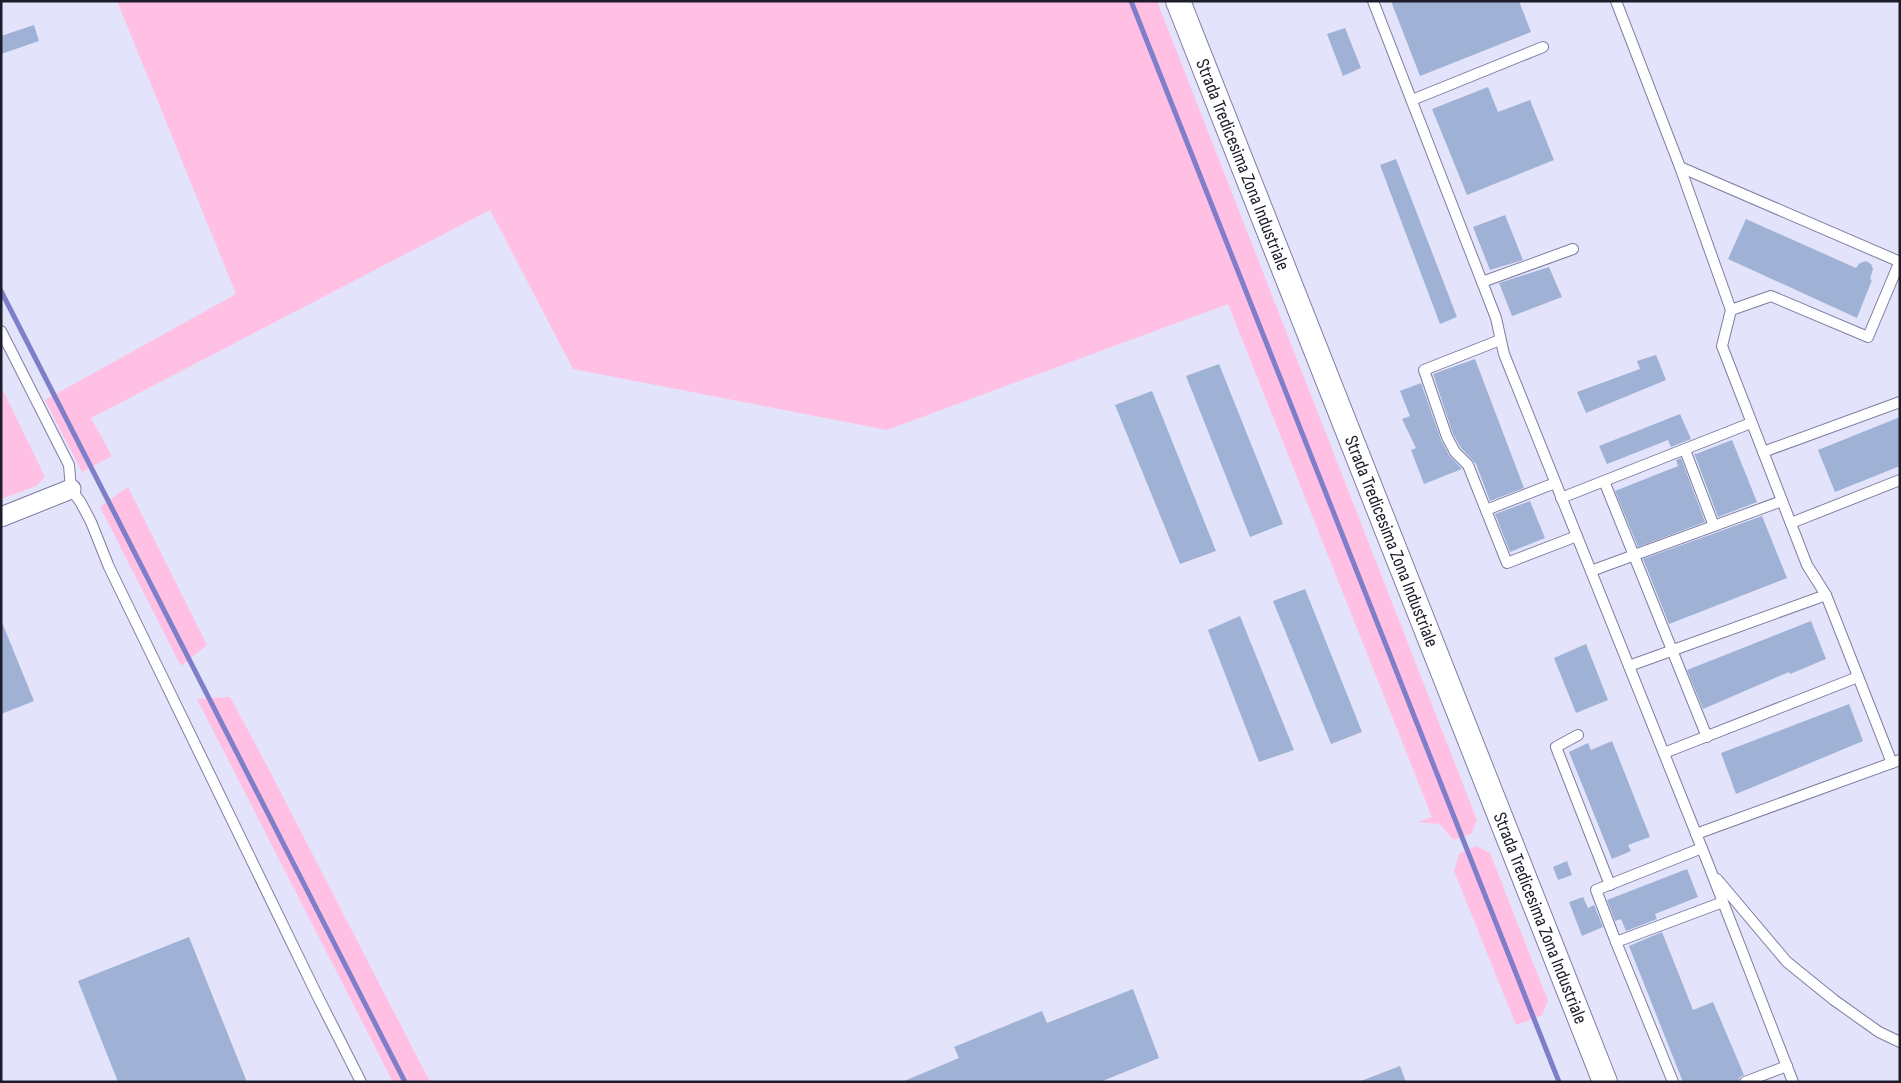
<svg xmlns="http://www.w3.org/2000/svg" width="1901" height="1083" viewBox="0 0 1901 1083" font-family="'Sofia Sans Condensed',sans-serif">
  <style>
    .green { fill: #ffc0e4 }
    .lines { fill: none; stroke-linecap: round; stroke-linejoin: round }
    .stream { stroke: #7f7ec9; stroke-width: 5 }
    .building { fill: #9fb1d4 }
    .service-casing { stroke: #7d7ea2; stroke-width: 12 }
    .minor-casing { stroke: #7d7ea2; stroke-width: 21 }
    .tertiary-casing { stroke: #7d7ea2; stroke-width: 26 }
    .service { stroke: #fff; stroke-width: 10 }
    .minor { stroke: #fff; stroke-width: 19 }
    .tertiary { stroke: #fff; stroke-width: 24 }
    .labels { text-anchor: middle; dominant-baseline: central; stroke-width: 4; stroke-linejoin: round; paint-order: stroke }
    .street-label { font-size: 19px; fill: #1c1c2a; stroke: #f2f3fb }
  </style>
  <rect width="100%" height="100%" fill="#e3e4fc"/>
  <g class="green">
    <polygon points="117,1 1157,1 1477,820 1471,834 1453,840 1440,824 1417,822 1432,817 1228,304 887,430 573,369 490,210 91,418 112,456 82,472 45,400 236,294"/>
    <polygon points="1,386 45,477 36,486 1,499"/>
    <polygon points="128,487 207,645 181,666 100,507"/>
    <polygon points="230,697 265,762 430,1082 393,1082 197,699"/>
    <polygon points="1476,846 1490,853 1548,1001 1542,1015 1516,1025 1454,871 1459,854"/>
  </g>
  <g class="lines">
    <g class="stream">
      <polyline points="1131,1 1559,1082"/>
      <polyline points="1,291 405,1082"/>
    </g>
  </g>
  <g class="building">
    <polygon points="1391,1 1519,1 1531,32 1420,76"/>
    <polygon points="34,25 39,41 1,54 1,36"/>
    <polygon points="1345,28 1361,68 1343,76 1327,34"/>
    <polygon points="1488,87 1498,112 1530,100 1554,160 1467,195 1432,109"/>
    <polygon points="1396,159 1457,317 1440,324 1380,165"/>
    <polygon points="1505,215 1523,260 1490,270 1473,227"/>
    <polygon points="1746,219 1856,268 1860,263 1866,261 1871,264 1873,269 1870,279 1872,280 1857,318 1728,259"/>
    <polygon points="1549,267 1562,297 1512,316 1499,283"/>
    <polygon points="1656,355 1666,380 1586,413 1577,392 1640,369 1637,361"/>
    <polygon points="1475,359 1524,488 1490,501 1476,464 1461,448 1453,434 1433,374"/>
    <polygon points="1219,364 1283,524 1250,537 1186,376"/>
    <polygon points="1421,383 1441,440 1449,455 1462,469 1424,484 1411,450 1416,448 1402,419 1410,416 1400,391"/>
    <polygon points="1152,391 1216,551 1180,564 1115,405"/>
    <polygon points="1680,414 1691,439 1671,447 1668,440 1607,464 1599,446"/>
    <polygon points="1900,417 1900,466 1835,492 1818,450"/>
    <polygon points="1732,440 1757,502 1718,517 1694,453 1696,454"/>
    <polygon points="1681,458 1705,522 1638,547 1615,491 1678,466 1676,460"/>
    <polygon points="1530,501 1545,538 1510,552 1495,514"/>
    <polygon points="1762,516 1787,578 1669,624 1643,559"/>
    <polygon points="1305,589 1362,732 1331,744 1273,601"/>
    <polygon points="1240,616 1294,750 1259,762 1208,630"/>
    <polygon points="1,620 34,701 1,714"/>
    <polygon points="1811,621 1826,659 1790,674 1789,672 1703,709 1687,670"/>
    <polygon points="1586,644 1608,700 1576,713 1554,658"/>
    <polygon points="1849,704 1863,741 1736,794 1721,753"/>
    <polygon points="1612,741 1650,837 1628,845 1631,851 1612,859 1569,752 1588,743 1591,750"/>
    <polygon points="1567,861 1572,875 1558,880 1553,867"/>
    <polygon points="1687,869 1698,897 1655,914 1657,919 1626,931 1621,919 1615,921 1607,900"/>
    <polygon points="1583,897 1588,908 1594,905 1603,927 1582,936 1569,902"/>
    <polygon points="1662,932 1693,1010 1713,1002 1744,1075 1740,1077 1738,1082 1683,1082 1629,946"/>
    <polygon points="189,937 247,1082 118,1082 78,981"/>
    <polygon points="1133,989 1159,1058 1100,1082 902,1082 959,1058 954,1047 1042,1011 1047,1023"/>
    <polygon points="1400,1066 1406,1082 1361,1082 1361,1081"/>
  </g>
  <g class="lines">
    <g class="service-casing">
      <g id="service">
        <polyline points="1373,1 1496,318 1504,354 1707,861 1793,1082"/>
        <polyline points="1616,1 1680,167 1731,310 1771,296 1868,337 1900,261"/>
        <polyline points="1412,100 1543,47"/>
        <polyline points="1680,167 1898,261"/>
        <polyline points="1482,282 1573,249"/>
        <polyline points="1731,310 1722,346 1807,565 1826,595 1892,763"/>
        <polyline points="1,331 69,465 71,489 81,503 91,522 109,567 316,993 361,1082"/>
        <polyline points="1500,340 1424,370 1447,437 1455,452 1468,465 1507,563 1577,536"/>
        <polyline points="1685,450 1714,526"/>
        <polyline points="1763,452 1900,402"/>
        <polyline points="1604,481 1707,737"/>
        <polyline points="1561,498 1751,423"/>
        <polyline points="1486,510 1555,483"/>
        <polyline points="1791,523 1900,480"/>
        <polyline points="1591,571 1782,501"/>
        <polyline points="1629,666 1826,595"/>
        <polyline points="1578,735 1556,747 1610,885"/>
        <polyline points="1664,753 1858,677"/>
        <polyline points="1696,834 1900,760"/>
        <polyline points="1702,848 1596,890 1616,942 1723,902"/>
        <polyline points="1717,879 1787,962 1834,1000 1879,1032 1900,1042"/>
        <polyline points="1616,942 1673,1082"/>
        <polyline points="1745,1082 1787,1066"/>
      </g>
    </g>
    <g class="minor-casing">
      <polyline id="minor" points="1,517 71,489"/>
    </g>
    <g class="tertiary-casing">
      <g id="tertiary">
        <path id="s1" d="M1178,1L1605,1082"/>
      </g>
    </g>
    <use href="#service" class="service"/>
    <use href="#minor" class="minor"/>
    <use href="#tertiary" class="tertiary"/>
  </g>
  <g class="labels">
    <g class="street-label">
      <text stroke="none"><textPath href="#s1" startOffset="176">Strada Tredicesima Zona Industriale</textPath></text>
      <text stroke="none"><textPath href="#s1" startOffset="581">Strada Tredicesima Zona Industriale</textPath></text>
      <text stroke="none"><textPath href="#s1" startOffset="986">Strada Tredicesima Zona Industriale</textPath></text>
    </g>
  </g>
  <rect width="1901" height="1083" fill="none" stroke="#1c1c2a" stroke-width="5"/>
</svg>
